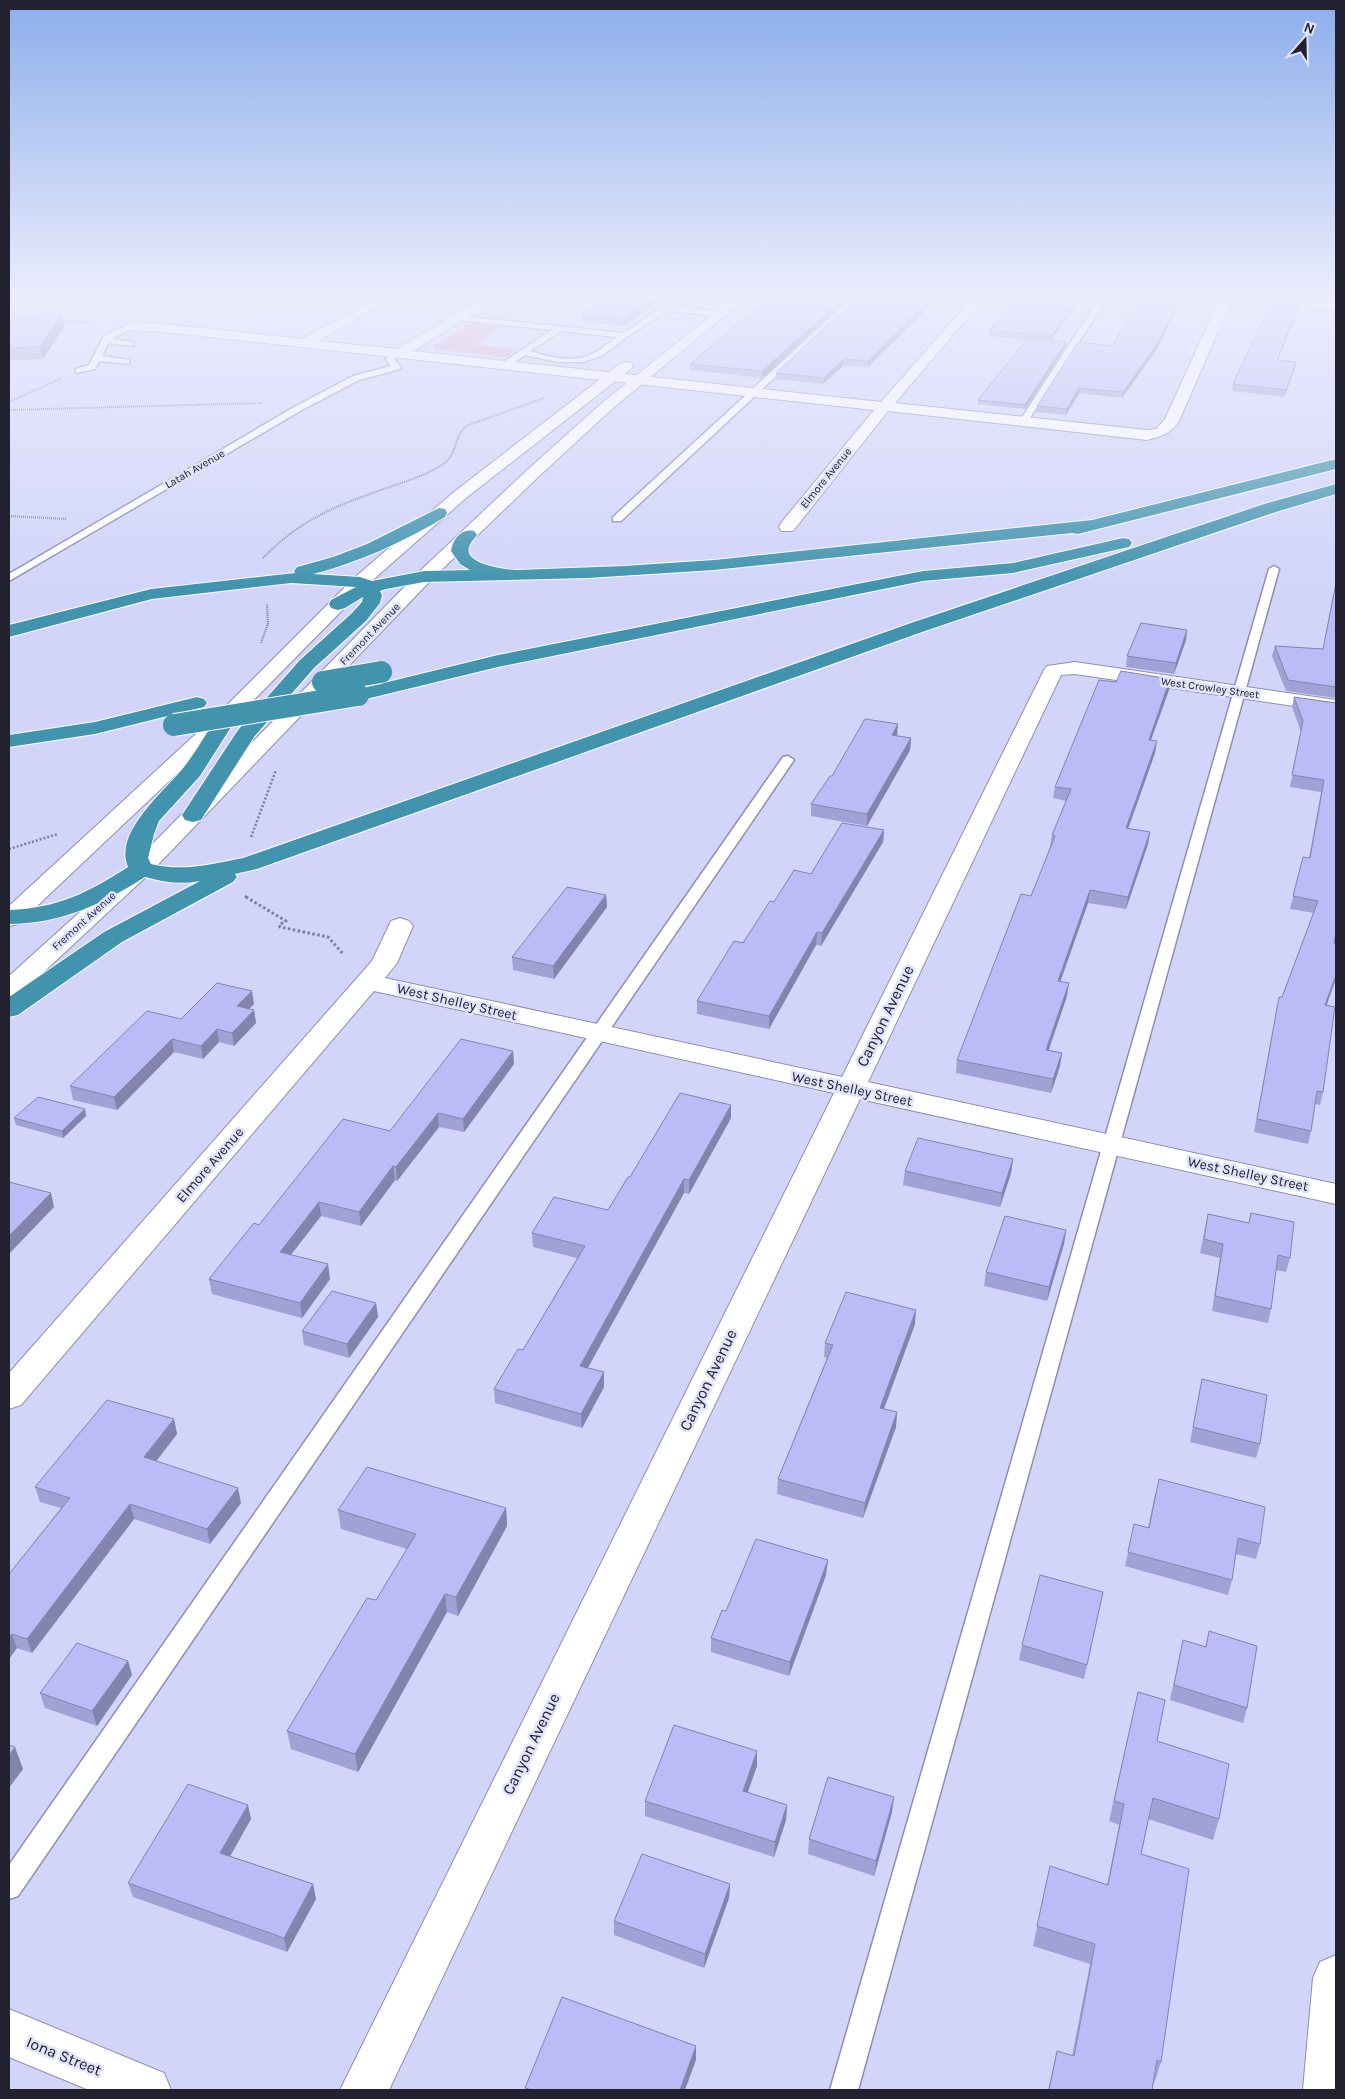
<svg xmlns="http://www.w3.org/2000/svg" width="1345" height="2099" viewBox="0 0 1345 2099" font-family="Karla,sans-serif">
  <style>
    .green { fill: #d89fc1 }
    .lines { fill: none; stroke-linecap: round; stroke-linejoin: round }
    .lane-casing { stroke: #8d8eb1; stroke-width: 3 }
    .street-casing { stroke: #8d8eb1; stroke-width: 2 }
    .secondary-casing { stroke: #8d8eb1; stroke-width: 2 }
    .highway-casing { stroke: #fff; stroke-width: 2 }
    .path-far2 { stroke: #7e7f9a; stroke-width: 2; stroke-dasharray: 1 1; stroke-linecap: butt }
    .path-far1 { stroke: #7e7f9a; stroke-width: 2.5; stroke-dasharray: 2 2; stroke-linecap: butt }
    .path { stroke: #7e7f9a; stroke-width: 3; stroke-dasharray: 2.5 2.5; stroke-linecap: butt }
    .lane { fill: #fff; fill-rule: evenodd }
    .street { fill: #fff; fill-rule: evenodd }
    .secondary { fill: #fff; fill-rule: evenodd }
    .highway { fill: #4193ae; fill-rule: evenodd }
    .highway-bridge-casing { stroke: #fff; stroke-width: 24; stroke-linecap: butt }
    .highway-bridge { stroke: #4193ae; stroke-width: 22 }
    .wall { fill: #a0a2d5 }
    .shaded-wall { fill: #8284ae }
    .building { fill: #babcf8; stroke: #8284ae }
    .labels { text-anchor: middle; dominant-baseline: central; stroke-width: 5; stroke-linejoin: round; paint-order: stroke }
    .far-street-label { font-size: 11px; fill: #21212f; stroke: #e1e3fa }
    .street-label { font-size: 14px; fill: #21212f; stroke: #e1e3fa }
    .near-street-label { font-size: 16px; fill: #21212f; stroke: #e1e3fa }
  </style>
  <rect width="100%" height="100%" fill="#d2d4fa"/>
  <polygon class="green" points="472,322 505,325 475,345 517,349 506,357 435,349 433,346"/>
  <g class="lines">
    <g class="lane-casing">
      <g id="lane">
        <path d="M686,294H694L676,308L720,312L724,314L720,316L667,311L627,337L603,355L583,362H558L525,355L508,367H502V363L552,330L459,320L455,318L459,316L623,333L663,307H668ZM561,331L617,337C608,343 600,351 590,355C573,363 548,357 530,351Z"/>
        <polygon points="856,294 864,294 621,521 613,521 613,517"/>
        <polygon points="1102,294 1110,294 1026,424 1020,424 1019,422"/>
        <polygon points="130,324 133,324 133,328 111,339 133,342 133,346 108,343 102,356 129,360 129,364 99,361 95,369 76,373 76,369 89,365 104,336"/>
        <polygon points="398,352 402,354 394,359 401,367 400,369 359,380 302,410 9,581 9,574 296,406 353,376 391,366 385,359"/>
        <polygon points="1274,566 1279,569 858,2090 830,2090 1269,569"/>
        <polygon points="788,756 794,760 18,1896 9,1899 9,1865 783,757"/>
      </g>
    </g>
    <g class="street-casing">
      <g id="street">
        <path d="M384,294H399L318,341L397,349L490,294H505L413,351L881,402L976,294H988L895,403L1147,430L1156,429L1165,419L1220,298L1214,297L1212,294H1256L1336,301V309L1232,299L1179,421C1170,434 1162,436 1147,440L888,411L793,531H781L779,527L781,523L874,410L165,332L130,330L124,326L130,322L165,324L302,339Z"/>
        <polygon points="1075,662 1336,700 1336,712 1075,674 1061,675 868,1082 1336,1184 1336,1204 860,1099 389,2090 340,2090 834,1093 374,991 21,1405 9,1409 9,1373 372,961 391,921 400,918 409,921 413,926 397,963 385,978 842,1077 1044,670 1047,666"/>
        <polygon points="9,2009 164,2073 171,2090 89,2090 9,2057"/>
      </g>
    </g>
    <g class="secondary-casing">
      <g id="secondary">
        <polygon points="738,294 751,294 613,408 536,479 432,579 149,874 18,996 9,998 9,976 133,864 420,571 524,473 603,402"/>
        <polygon points="626,362 631,363 633,366 631,369 466,498 366,586 237,717 18,924 9,926 9,906 223,709 354,578 454,492 621,363"/>
        <polygon points="1336,1955 1336,2090 1303,2090 1313,1978 1320,1962"/>
      </g>
    </g>
    <g class="highway-casing">
      <g id="highway">
        <path d="M1336,459V469L1078,534L1072,533L714,570L588,578L424,582L386,589L380,591L382,595L380,603L366,621L314,668L254,737L201,820L193,822L185,820L182,815L238,730L300,660L352,613L362,602L363,597L345,608L338,610L331,608L329,604L331,600L356,587L291,583L152,599L9,637V625L151,589L295,573L294,571L297,567L333,557L367,544L439,508L445,509L447,513L445,517C403,542 360,562 313,574L360,577L372,581L424,571L470,570L460,564L451,551C453,539 461,528 474,531L477,535C473,540 467,546 469,553C473,565 507,570 517,570L624,566L714,560L1092,520Z"/>
        <path d="M1336,484V494L1276,512L925,631L257,869L235,874L237,877L233,882L122,942L18,1015L9,1017V997L104,932L200,881C180,885 163,882 145,877C103,904 60,924 9,924V910C58,908 87,893 128,867C113,832 165,791 184,767C198,749 209,728 223,709L230,707L237,709L240,713L200,776L159,821L154,834L148,858L151,864C183,872 212,864 243,858L911,623L1264,504Z"/>
        <polygon points="1123,538 1129,539 1132,543 1129,547 1013,573 923,581 498,667 358,701 351,699 348,695 351,691 498,655 923,571 1013,563"/>
        <polygon points="197,697 204,699 207,703 204,707 95,734 9,747 9,735 95,722"/>
      </g>
    </g>
    <g class="path-far2">
      <polyline points="9,315 24,316"/>
      <polyline points="60,320 91,323"/>
      <polyline points="9,402 62,378"/>
      <polyline points="9,410 263,403"/>
      <polyline points="9,516 66,519"/>
      <path d="M263,558C300,520 335,506 384,489C403,482 426,476 443,464C457,455 454,437 466,426L544,398"/>
      <polyline points="261,643 268,624 267,604"/>
    </g>
    <g class="path-far1">
      <polyline points="251,837 276,770"/>
      <polyline points="9,849 58,834"/>
      <polyline points="245,896 248,898"/>
    </g>
    <polyline class="path" points="246,897 286,921 279,925 280,927 328,937 344,955"/>
    <use href="#lane" class="lane"/>
    <use href="#street" class="street"/>
    <use href="#secondary" class="secondary"/>
    <use href="#highway" class="highway"/>
    <g class="highway-bridge-casing">
      <g id="highway-bridge">
        <polyline points="323,682 381,672"/>
        <polyline points="174,725 358,695"/>
      </g>
    </g>
    <use href="#highway-bridge" class="highway-bridge"/>
  </g>
  <g class="wall">
    <polygon points="609,294 676,294 670,298 664,298 624,326 581,321 581,314"/>
    <polygon points="774,294 854,294 762,378 690,370 690,364"/>
    <polygon points="860,294 935,294 926,302 928,302 928,308 868,367 843,366 823,384 776,379 776,373"/>
    <polygon points="1022,294 1084,294 1051,340 1066,342 1066,346 1025,409 978,404 978,400 1027,340 989,336 989,331"/>
    <polygon points="1277,294 1304,294 1303,296"/>
    <polygon points="1299,307 1278,360 1295,368 1284,397 1232,391 1233,384"/>
    <polygon points="62,315 64,327 43,359 9,360 9,324"/>
    <polygon points="1113,346 1157,349 1122,398 1079,393 1066,415 1036,412 1037,406"/>
    <polygon points="1336,583 1336,698 1286,691 1272,656 1275,646 1323,649"/>
    <polygon points="1187,630 1186,640 1174,674 1126,667 1127,656"/>
    <polygon points="1169,690 1151,740 1155,753 1128,829 1150,832 1148,844 1126,909 1088,903 1060,981 1067,996 1049,1050 1062,1053 1060,1066 1051,1093 956,1073 957,1060 1031,896 1051,847 1050,847 1052,835 1066,801 1053,798 1055,787"/>
    <polygon points="1294,697 1336,703 1334,943 1327,1006 1323,1092 1320,1105 1315,1104 1311,1131 1308,1144 1254,1132 1279,997 1282,997 1314,913 1290,909 1303,857 1309,858 1321,792 1290,787 1301,732 1292,707"/>
    <polygon points="897,736 911,738 910,750 867,826 811,816 811,804 832,776"/>
    <polygon points="884,830 883,842 821,946 816,945 769,1029 697,1014 697,1001 774,902 811,874"/>
    <polygon points="606,895 607,907 554,979 513,970 512,957"/>
    <polygon points="254,1004 249,1009 254,1010 256,1023 234,1046 219,1042 203,1059 174,1052 117,1110 73,1100 70,1086 181,1019"/>
    <polygon points="513,1051 514,1064 464,1132 439,1127 397,1181 395,1180 361,1226 321,1216 291,1255 330,1279 302,1318 212,1294 209,1279 259,1225 390,1131"/>
    <polygon points="731,1105 731,1118 689,1194 684,1193 588,1368 604,1387 582,1428 495,1403 494,1389 523,1350 577,1258 533,1247 532,1233 608,1210 630,1177"/>
    <polygon points="86,1116 63,1138 16,1125 14,1118"/>
    <polygon points="1013,1159 1011,1173 1000,1207 903,1185 905,1171"/>
    <polygon points="1251,1213 1290,1258 1286,1272 1276,1270 1271,1309 1268,1323 1212,1311 1220,1258 1200,1253 1208,1214 1249,1223"/>
    <polygon points="1066,1230 1064,1244 1047,1301 984,1286 986,1272"/>
    <polygon points="376,1303 378,1317 349,1358 304,1345 302,1331"/>
    <polygon points="915,1324 884,1409 897,1412 896,1427 863,1518 777,1494 778,1479 827,1358 824,1357 825,1343"/>
    <polygon points="1202,1379 1260,1444 1256,1458 1190,1442"/>
    <polygon points="174,1419 177,1434 156,1461 241,1503 210,1544 134,1519 32,1653 17,1648 9,1659 9,1574 61,1508 40,1502 35,1487"/>
    <polygon points="1155,1494 1260,1544 1256,1559 1236,1554 1232,1580 1228,1595 1125,1566 1134,1524 1148,1528"/>
    <polygon points="506,1508 507,1526 458,1616 447,1612 358,1772 291,1749 287,1731 376,1600 407,1549 341,1529 338,1510"/>
    <polygon points="826,1575 789,1676 711,1652 711,1638"/>
    <polygon points="1103,1592 1084,1679 1019,1660 1022,1645"/>
    <polygon points="1209,1631 1247,1708 1243,1723 1170,1700 1183,1640 1205,1647"/>
    <polygon points="128,1661 132,1675 97,1726 45,1708 40,1693"/>
    <polygon points="1138,1692 1157,1741 1219,1819 1213,1840 1148,1819 1141,1854 1161,2062 1155,2081 1154,2081 1152,2090 1048,2090 1057,2051 1072,2056 1090,1964 1033,1946 1050,1866 1107,1885 1119,1825 1109,1821"/>
    <polygon points="757,1751 757,1766 747,1792 787,1805 786,1820 774,1857 645,1816 645,1801"/>
    <polygon points="892,1812 874,1876 808,1854 809,1839"/>
    <polygon points="251,1819 230,1856 313,1884 316,1899 287,1952 133,1897 128,1883"/>
    <polygon points="730,1884 729,1898 704,1968 614,1935 614,1921"/>
  </g>
  <g class="shaded-wall">
    <polygon points="659,294 664,294 664,298 624,326 624,318"/>
    <polygon points="670,294 676,294 670,298"/>
    <polygon points="848,294 854,294 762,378 762,371"/>
    <polygon points="929,294 935,294 920,308 921,302"/>
    <polygon points="1081,294 1084,294 1050,342 1051,336"/>
    <polygon points="1183,294 1184,294 1157,349 1122,398 1123,392"/>
    <polygon points="1300,301 1299,307 1275,367 1277,360"/>
    <polygon points="928,302 928,308 868,367 868,361"/>
    <polygon points="62,315 64,327 43,359 40,347"/>
    <polygon points="1066,342 1066,346 1025,409 1025,405"/>
    <polygon points="844,359 843,366 823,384 824,378"/>
    <polygon points="1296,362 1295,368 1284,397 1286,390"/>
    <polygon points="1079,388 1079,393 1066,415 1067,409"/>
    <polygon points="1187,630 1186,640 1174,674 1176,663"/>
    <polygon points="1170,679 1169,690 1147,751 1149,740"/>
    <polygon points="898,724 897,736 892,735"/>
    <polygon points="911,738 910,750 867,826 867,814"/>
    <polygon points="1157,741 1155,753 1124,840 1126,828"/>
    <polygon points="884,830 883,842 821,946 822,933"/>
    <polygon points="1150,832 1148,844 1126,909 1128,897"/>
    <polygon points="1090,890 1088,903 1056,994 1058,981"/>
    <polygon points="606,895 607,907 554,979 553,966"/>
    <polygon points="817,932 816,945 769,1029 769,1016"/>
    <polygon points="1336,975 1336,979 1322,1018 1325,1005"/>
    <polygon points="1069,983 1067,996 1044,1063 1046,1050"/>
    <polygon points="252,991 254,1004 239,1019 237,1006"/>
    <polygon points="254,1010 256,1023 234,1046 232,1033"/>
    <polygon points="217,1029 219,1042 203,1059 201,1046"/>
    <polygon points="172,1039 174,1052 117,1110 114,1097"/>
    <polygon points="513,1051 514,1064 464,1132 463,1119"/>
    <polygon points="1062,1053 1060,1066 1051,1093 1053,1079"/>
    <polygon points="731,1105 731,1118 689,1194 689,1180"/>
    <polygon points="85,1109 86,1116 63,1138 62,1131"/>
    <polygon points="438,1113 439,1127 397,1181 396,1167"/>
    <polygon points="1013,1159 1011,1173 1000,1207 1002,1193"/>
    <polygon points="393,1166 395,1180 361,1226 359,1212"/>
    <polygon points="684,1179 684,1193 581,1380 580,1366"/>
    <polygon points="51,1193 54,1207 9,1254 9,1236"/>
    <polygon points="319,1202 321,1216 282,1266 280,1252"/>
    <polygon points="1066,1230 1064,1244 1047,1301 1049,1287"/>
    <polygon points="328,1264 330,1279 302,1318 300,1303"/>
    <polygon points="376,1303 378,1317 349,1358 347,1344"/>
    <polygon points="916,1310 915,1324 879,1422 880,1408"/>
    <polygon points="604,1372 604,1387 582,1428 581,1414"/>
    <polygon points="897,1412 896,1427 863,1518 865,1503"/>
    <polygon points="174,1419 177,1434 148,1472 144,1457"/>
    <polygon points="238,1488 241,1503 210,1544 207,1529"/>
    <polygon points="130,1504 134,1519 32,1653 27,1639"/>
    <polygon points="506,1508 507,1526 458,1616 456,1597"/>
    <polygon points="828,1560 826,1575 789,1676 790,1662"/>
    <polygon points="445,1594 447,1612 358,1772 355,1754"/>
    <polygon points="12,1634 17,1648 9,1659 9,1638"/>
    <polygon points="128,1661 132,1675 97,1726 92,1711"/>
    <polygon points="15,1747 23,1769 9,1788 9,1756"/>
    <polygon points="757,1751 757,1766 743,1806 743,1791"/>
    <polygon points="894,1797 892,1812 874,1876 876,1861"/>
    <polygon points="248,1805 251,1819 224,1867 220,1853"/>
    <polygon points="787,1805 786,1820 774,1857 775,1842"/>
    <polygon points="313,1884 316,1899 287,1952 284,1938"/>
    <polygon points="730,1884 729,1898 704,1968 705,1954"/>
    <polygon points="696,2046 696,2060 685,2090 680,2090"/>
  </g>
  <g class="building">
    <polygon points="609,294 659,294 624,318 581,314"/>
    <polygon points="774,294 848,294 762,371 690,364"/>
    <polygon points="860,294 929,294 921,302 928,302 868,361 844,359 824,378 776,373"/>
    <polygon points="1022,294 1081,294 1051,336 989,331"/>
    <polygon points="1140,294 1183,294 1157,344 1123,392 1079,388 1067,409 1037,406 1078,342 1113,346"/>
    <polygon points="1273,298 1300,301 1277,360 1296,362 1286,390 1233,384"/>
    <polygon points="62,315 40,347 9,348 9,324 14,316"/>
    <polygon points="1028,338 1066,342 1025,405 978,400"/>
    <polygon points="1336,583 1336,687 1288,680 1275,646 1323,649"/>
    <polygon points="1141,623 1187,630 1176,663 1127,656"/>
    <polygon points="1121,671 1170,679 1149,740 1157,741 1126,828 1150,832 1128,897 1090,890 1058,981 1069,983 1046,1050 1062,1053 1053,1079 957,1060 1021,894 1031,896 1055,836 1052,835 1071,789 1055,787 1099,680 1116,682"/>
    <polygon points="1294,697 1336,703 1336,933 1334,943 1336,944 1336,975 1325,1005 1335,1007 1323,1092 1317,1091 1311,1131 1257,1119 1279,997 1282,997 1318,901 1293,896 1303,857 1310,858 1324,780 1292,775 1303,721"/>
    <polygon points="865,719 898,724 892,735 911,738 867,814 811,804 830,776 832,776"/>
    <polygon points="842,823 884,830 822,933 817,932 769,1016 697,1001 734,941 743,943 770,901 774,902 794,870 811,874"/>
    <polygon points="567,887 606,895 553,966 512,957"/>
    <polygon points="217,983 252,991 237,1006 254,1010 232,1033 217,1029 201,1046 172,1039 114,1097 70,1086 147,1011 181,1019"/>
    <polygon points="461,1039 513,1051 463,1119 438,1113 396,1167 393,1166 359,1212 319,1202 280,1252 328,1264 300,1303 209,1279 254,1223 259,1225 343,1119 390,1131"/>
    <polygon points="680,1093 731,1105 689,1180 684,1179 580,1366 604,1372 581,1414 494,1389 518,1349 523,1350 585,1246 532,1233 554,1197 608,1210 628,1177 630,1177"/>
    <polygon points="38,1097 85,1109 62,1131 14,1118"/>
    <polygon points="918,1138 1013,1159 1002,1193 905,1171"/>
    <polygon points="9,1182 51,1193 9,1236"/>
    <polygon points="1251,1213 1294,1222 1290,1258 1278,1255 1271,1309 1215,1296 1223,1244 1204,1239 1208,1214 1249,1223"/>
    <polygon points="1005,1216 1066,1230 1049,1287 986,1272"/>
    <polygon points="332,1291 376,1303 347,1344 302,1331"/>
    <polygon points="846,1292 916,1310 880,1408 897,1412 865,1503 778,1479 833,1345 825,1343"/>
    <polygon points="1202,1379 1267,1395 1260,1444 1193,1427"/>
    <polygon points="107,1400 174,1419 144,1457 238,1488 207,1529 130,1504 27,1639 12,1634 9,1638 9,1574 70,1498 35,1487"/>
    <polygon points="367,1467 506,1508 456,1597 445,1594 355,1754 287,1731 367,1598 376,1600 416,1534 338,1510"/>
    <polygon points="1159,1479 1265,1507 1260,1544 1238,1538 1232,1580 1128,1552 1134,1524 1149,1528"/>
    <polygon points="756,1539 828,1560 790,1662 711,1638 722,1610 726,1611"/>
    <polygon points="1040,1575 1103,1592 1087,1665 1022,1645"/>
    <polygon points="1209,1631 1257,1646 1247,1708 1174,1685 1183,1640 1206,1647"/>
    <polygon points="77,1643 128,1661 92,1711 40,1693"/>
    <polygon points="1138,1692 1165,1700 1157,1741 1229,1764 1219,1819 1153,1798 1141,1854 1189,1869 1161,2062 1157,2060 1152,2090 1049,2090 1057,2051 1074,2056 1095,1944 1037,1926 1050,1866 1108,1885 1124,1804 1114,1801"/>
    <polygon points="674,1725 757,1751 743,1791 787,1805 775,1842 645,1801"/>
    <polygon points="9,1745 15,1747 9,1756"/>
    <polygon points="828,1777 894,1797 876,1861 809,1839"/>
    <polygon points="188,1784 248,1805 220,1853 313,1884 284,1938 128,1883"/>
    <polygon points="642,1854 730,1884 705,1954 614,1921"/>
    <polygon points="562,1997 696,2046 680,2090 532,2090 525,2088"/>
  </g>
  <linearGradient id="sky" x2="0" y2="1"><stop stop-color="#8caeeb"/><stop offset="0.5" stop-color="#ebecfd"/><stop offset="1" stop-color="#ebecfd" stop-opacity="0"/></linearGradient>
  <rect width="1345" height="588" fill="url(#sky)"/>
  <g class="labels">
    <g class="far-street-label">
      <text transform="translate(195 469) rotate(-30)">Latah Avenue</text>
      <text transform="translate(826 478) rotate(-51)">Elmore Avenue</text>
      <text transform="translate(370 634) rotate(-46)">Fremont Avenue</text>
      <text transform="translate(1210 688) rotate(8)">West Crowley Street</text>
      <text transform="translate(84 921) rotate(-42)">Fremont Avenue</text>
    </g>
    <g class="street-label">
      <text transform="translate(457 1002) rotate(13)">West Shelley Street</text>
      <text transform="translate(852 1089) rotate(12)">West Shelley Street</text>
      <text transform="translate(210 1165) rotate(-49)">Elmore Avenue</text>
      <text transform="translate(1248 1174) rotate(12)">West Shelley Street</text>
    </g>
    <g class="near-street-label">
      <text transform="translate(885 1016) rotate(-64)">Canyon Avenue</text>
      <text transform="translate(708 1380) rotate(-64)">Canyon Avenue</text>
      <text transform="translate(531 1744) rotate(-64)">Canyon Avenue</text>
      <text transform="translate(64 2056) rotate(22)">Iona Street</text>
    </g>
  </g>
  <rect width="1345" height="2099" fill="none" stroke="#21212f" stroke-width="20"/>
  <g transform="translate(1305 40) rotate(20)" stroke="#e1e3fa" stroke-width="4" paint-order="stroke">
  <path d="M0-4L9 19L0 12L-9 19Z" fill="#21212f"/>
  <text y="-8" font-size="14" font-weight="bold" text-anchor="middle" fill="#21212f">N</text>
  </g>
</svg>
